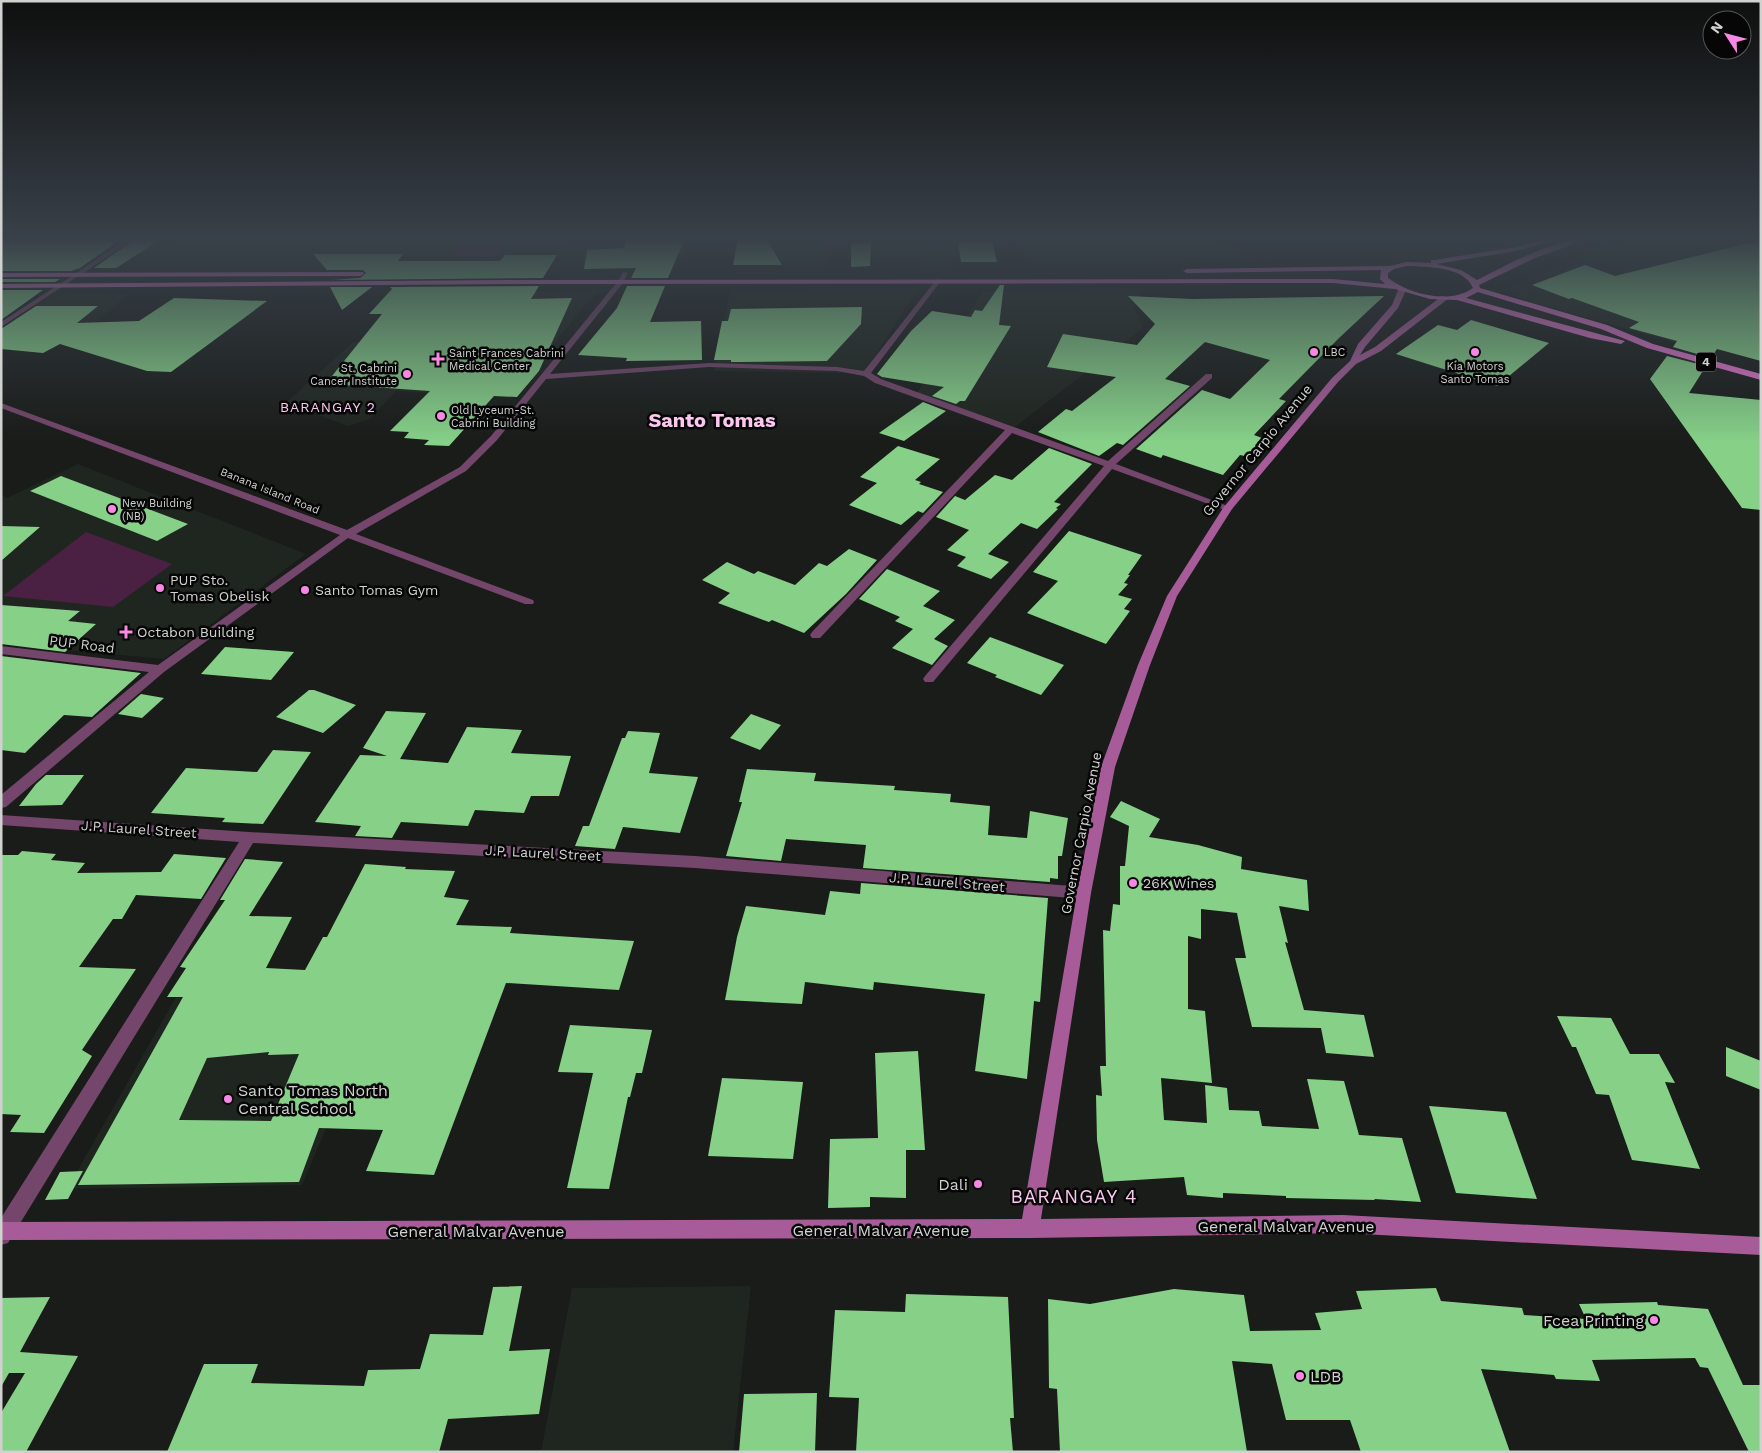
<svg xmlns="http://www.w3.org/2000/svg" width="1762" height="1453" viewBox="0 0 1762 1453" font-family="'Work Sans',sans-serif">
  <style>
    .built { fill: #1f261f }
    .green { fill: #4a2143 }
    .building { fill: #86d088; fill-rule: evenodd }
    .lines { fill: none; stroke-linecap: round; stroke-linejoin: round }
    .minor { fill: #74466b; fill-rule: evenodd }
    .tertiary { fill: #74466b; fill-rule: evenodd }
    .secondary { fill: #a75c99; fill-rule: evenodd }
    .trunk { fill: #e174cc; fill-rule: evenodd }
    .poi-dot { fill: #fb87e5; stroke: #050605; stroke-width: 2 }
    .labels { text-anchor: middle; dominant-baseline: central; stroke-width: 5; stroke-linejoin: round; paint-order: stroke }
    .far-poi-label { font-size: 11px; fill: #d0d2d0; stroke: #050605; text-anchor: start }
    .far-street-label { font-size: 11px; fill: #d0d2d0; stroke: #050605 }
    .shield { fill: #050605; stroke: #939593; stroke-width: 1 }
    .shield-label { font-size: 12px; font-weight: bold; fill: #d0d2d0 }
    .far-quarter-label { font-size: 14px; letter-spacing: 1px; fill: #fdc7f0; stroke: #050605 }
    .street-label { font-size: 14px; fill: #d0d2d0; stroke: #050605 }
    .poi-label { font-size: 14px; fill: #d0d2d0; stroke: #050605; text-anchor: start }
    .near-poi-label { font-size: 16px; fill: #d0d2d0; stroke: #050605; text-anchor: start }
    .near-street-label { font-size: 16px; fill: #d0d2d0; stroke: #050605 }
    .near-quarter-label { font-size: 19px; letter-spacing: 1px; fill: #fdc7f0; stroke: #050605 }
    .far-town-label { font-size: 20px; font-weight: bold; fill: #fdc7f0; stroke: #050605 }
  </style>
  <rect width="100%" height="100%" fill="#191c19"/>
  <g class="built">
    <polygon points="185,238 468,238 453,256 495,257 486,269 90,271 128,244 183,240"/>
    <polygon points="1021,238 1219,238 1235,249 1250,263 1032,265"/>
    <polygon points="1624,238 1761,238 1761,337 1708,352 1512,296 1511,286"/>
    <polygon points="687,242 677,268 492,270 506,248"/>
    <polygon points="826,242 827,267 786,267 772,248 773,243"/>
    <polygon points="992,242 996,256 957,257 958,266 919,267 918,257 851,257 851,243"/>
    <polygon points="918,289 864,373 714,371 730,291"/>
    <polygon points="1143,289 1134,309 1143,328 1015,427 917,393 983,292"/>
    <polygon points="598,290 554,343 513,398 396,391 370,419 348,426 286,403 353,342 474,339 503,292"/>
    <polygon points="57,292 129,294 84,332 1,329"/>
    <polygon points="78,464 306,554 164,659 1,644 1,495 7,498"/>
    <polygon points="176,997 375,1013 302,1185 67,1189"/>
    <polygon points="751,1286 733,1452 541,1452 572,1288"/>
  </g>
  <g class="green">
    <polygon points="468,238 618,238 616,245 506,248 495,257 453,256"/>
    <rect x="812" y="238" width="197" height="4"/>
    <polygon points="86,532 172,564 113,607 3,596"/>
  </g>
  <g class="building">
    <polygon points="1,238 123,238 80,268 71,271 1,271"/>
    <polygon points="137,238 163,238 116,268 94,268"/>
    <polygon points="626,238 685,238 668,278 631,278 636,268 584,269 587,250 624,248"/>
    <polygon points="738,238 766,238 782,265 733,265"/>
    <polygon points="1761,240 1761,361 1717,349 1711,358 1673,347 1677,341 1629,328 1639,322 1572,298 1569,299 1532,285 1585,265 1615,276"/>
    <polygon points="958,242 992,242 997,262 961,262"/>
    <polygon points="851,243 871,243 870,266 851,267"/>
    <polygon points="313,254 403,254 398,261 500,261 505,255 557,255 543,278 332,280 360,278 366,273 363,270 327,270"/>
    <polygon points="1,279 60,279 55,282 1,282"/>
    <polygon points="1000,285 1004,285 999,325 1011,326 965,401 960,401 956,404 932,396 944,387 882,377 877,374 911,331 932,311 971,317 975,310 982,311"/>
    <polygon points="539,286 531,299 572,298 539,371 517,397 494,396 449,446 424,445 429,440 404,438 409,432 390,431 430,391 329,384 338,376 332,376 382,314 369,314 392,289 390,287"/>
    <polygon points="627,286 665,286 650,322 701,321 702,360 626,361 627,358 578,355 617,308"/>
    <polygon points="330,287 372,287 342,310"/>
    <polygon points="1,290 43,290 1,320"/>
    <polygon points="1128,296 1192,299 1384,296 1339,338 1279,399 1286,401 1254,435 1265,439 1249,457 1240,455 1223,475 1163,455 1161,458 1136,449 1202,390 1230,399 1270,360 1205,342 1165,379 1190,386 1123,445 1117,443 1099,456 1038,432 1066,409 1072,411 1116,377 1047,367 1063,334 1137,345 1155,324"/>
    <polygon points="174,298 267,301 171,372 147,371 60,344 43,353 1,349 1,329 36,306 98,306 77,323 139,321"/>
    <polygon points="862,307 861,324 827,361 740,362 731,362 731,360 714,360 722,321 728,321 731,309"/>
    <polygon points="1471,320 1549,343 1497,386 1396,354 1438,325 1457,330"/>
    <polygon points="1667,356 1706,366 1689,393 1761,400 1761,510 1742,508 1650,379"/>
    <polygon points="923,402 946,411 904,441 879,433"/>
    <polygon points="898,446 940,459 915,480 921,482 919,484 943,492 923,513 918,511 901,525 849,505 877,483 860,477"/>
    <polygon points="1049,448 1092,464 1054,502 1061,504 1056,508 1058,509 1037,529 1021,523 988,554 1009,562 991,579 957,566 966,557 947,550 969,530 936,517 955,496 965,500 995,475 1012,480"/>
    <polygon points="61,476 188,524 157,541 30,491"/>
    <polygon points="1,526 40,527 1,561"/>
    <polygon points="1069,531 1142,555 1128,575 1130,575 1124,583 1128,584 1118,595 1132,599 1124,609 1130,611 1106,644 1027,613 1058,581 1033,572"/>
    <polygon points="849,549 877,560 846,594 804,633 772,620 769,622 718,603 730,593 702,580 727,562 754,574 758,571 795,585 819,563 827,566"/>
    <polygon points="887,569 940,591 923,606 955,620 934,639 948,646 932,665 892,648 913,629 895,621 900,617 859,599"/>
    <polygon points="1,605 80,611 68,621 96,624 65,652 1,644"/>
    <polygon points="990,637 1064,665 1041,695 995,677 997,675 967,663"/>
    <polygon points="225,647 294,652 271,680 201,674"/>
    <polygon points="1,656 141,673 92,717 64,715 25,753 1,750"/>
    <polygon points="309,690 314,690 356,705 323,733 276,717"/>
    <polygon points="141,694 164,698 142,718 118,714"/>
    <polygon points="386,711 426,713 400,759 448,763 467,727 522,730 511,753 571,756 559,796 531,796 524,813 475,810 468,826 401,822 392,838 355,836 361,826 315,822 360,755 387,756 363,748"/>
    <polygon points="751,714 781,725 760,750 730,738"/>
    <polygon points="628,731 660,733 649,773 698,777 680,833 623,827 615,849 575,846 583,826 589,826 622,738 625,738"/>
    <polygon points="273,750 311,752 263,824 222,822 225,818 151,813 186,768 257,772"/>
    <polygon points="747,769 816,773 814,781 895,786 894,790 951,794 950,802 990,806 988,835 1027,838 1030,811 1068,818 1062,856 1058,856 1058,879 1050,878 1050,882 863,868 866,845 786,839 781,861 726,856 742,802 739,802"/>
    <polygon points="46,775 84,775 62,805 19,806 36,784"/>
    <polygon points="1121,801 1160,819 1149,837 1198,845 1242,857 1241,869 1307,880 1309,911 1279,906 1288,943 1285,942 1304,1010 1364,1015 1374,1057 1326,1053 1321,1028 1252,1027 1235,958 1246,958 1237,913 1201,909 1201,939 1188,936 1188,1009 1205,1011 1212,1083 1161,1078 1164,1120 1207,1123 1205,1085 1227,1088 1229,1110 1259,1111 1262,1126 1319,1129 1307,1079 1344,1081 1359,1135 1402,1138 1421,1202 1374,1199 1375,1200 1286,1198 1286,1196 1223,1193 1223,1198 1187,1195 1184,1177 1104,1182 1097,1140 1096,1095 1102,1096 1100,1066 1106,1066 1103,930 1110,931 1113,904 1120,905 1120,866 1125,866 1129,826 1110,817"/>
    <polygon points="22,851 56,854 51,860 85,863 77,873 161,872 174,854 226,858 201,899 136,895 122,919 113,919 79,967 136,969 82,1050 92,1056 44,1133 10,1132 21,1115 1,1114 1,855 18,855"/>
    <path d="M245,859L283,862L249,916L292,917L266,968L305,970L323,937H327L365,864L406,867L405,869L455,871L444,897L469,900L456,925L512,927L510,933L634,941L619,990L506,983L434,1175L366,1171L383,1130L319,1128L299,1182L78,1185L183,997H167L186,968L180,967L225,900H220ZM269,1052L268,1055L299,1054L271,1121L179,1120L207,1058Z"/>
    <polygon points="861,883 1048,898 1040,1002 1034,1001 1027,1079 975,1071 985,994 874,982 873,990 805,982 802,1004 725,1000 737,937 746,906 825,915 830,891 860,894"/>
    <polygon points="1557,1016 1611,1018 1630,1054 1659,1054 1675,1083 1665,1082 1700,1169 1632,1160 1609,1095 1596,1094 1576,1047 1572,1047"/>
    <polygon points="570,1025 652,1030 642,1073 636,1073 630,1097 628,1097 609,1189 567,1188 593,1073 558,1072"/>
    <polygon points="1726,1047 1761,1061 1761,1090 1726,1076"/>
    <polygon points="918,1051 925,1150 906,1150 906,1198 870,1197 870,1207 828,1208 830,1139 878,1138 875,1053"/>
    <polygon points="722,1078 803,1082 793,1159 708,1156"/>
    <polygon points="1429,1106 1506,1112 1537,1199 1456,1193"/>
    <polygon points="83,1171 68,1199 45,1200 60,1172"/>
    <polygon points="522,1286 509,1351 550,1349 539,1414 448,1419 439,1452 167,1452 204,1364 258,1364 251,1383 364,1386 368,1370 420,1369 430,1334 483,1335 493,1287"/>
    <polygon points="1436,1288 1441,1301 1522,1308 1524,1315 1586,1319 1579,1304 1657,1302 1658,1305 1708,1309 1743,1385 1761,1385 1761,1452 1749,1452 1708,1368 1700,1367 1695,1358 1592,1360 1600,1381 1556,1379 1554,1375 1481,1369 1510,1452 1361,1452 1350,1420 1286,1420 1272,1364 1232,1361 1247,1452 1060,1452 1057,1389 1049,1388 1048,1299 1090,1304 1174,1289 1244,1295 1250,1331 1321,1330 1315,1313 1362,1309 1356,1291"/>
    <polygon points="906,1294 1008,1297 1014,1418 1010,1418 1013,1452 856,1452 859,1398 829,1397 835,1310 905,1312"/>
    <polygon points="50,1297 20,1352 78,1356 26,1452 1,1452 1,1413 25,1373 9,1373 1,1387 1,1298"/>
    <polygon points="817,1393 815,1452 739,1452 744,1394"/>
  </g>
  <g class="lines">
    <g class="minor">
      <polygon points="127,238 135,238 79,276 75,276 75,274"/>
      <polygon points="623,272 628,273 623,283 550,374 709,363 837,367 864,371 936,280 938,279 941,281 940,282 871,373 881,379 1108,461 1206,374 1212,374 1212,378 1116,464 1233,508 1231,510 1225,510 1112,469 933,682 925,682 923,679 925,676 1104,466 1012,433 820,638 812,638 810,635 812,632 1005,430 875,383 864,376 837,371 709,367 546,379 497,440 466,471 356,534 533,600 534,602 533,604 525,604 348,538 164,672 6,807 1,808 1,795 149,672 1,654 1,646 158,665 340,535 1,408 1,403 347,530 460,467 491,436 618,281"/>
      <polygon points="1,815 249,832 695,856 1084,887 1089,889 1091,893 1089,897 1084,899 695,868 253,843 8,1243 1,1245 1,1218 239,842 1,825"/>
    </g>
    <polygon class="tertiary" points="75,274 80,275 1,327 1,322"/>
    <polygon class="secondary" points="1399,288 1406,290 1398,308 1365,347 1360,355 1375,347 1442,296 1449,298 1381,351 1356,364 1338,382 1232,509 1177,596 1150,665 1115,767 1091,893 1041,1219 1343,1215 1761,1237 1761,1255 1343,1233 1030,1238 1,1240 1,1222 1022,1219 1077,893 1101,767 1138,665 1167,596 1223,508 1332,378 1350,361 1358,344 1392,305"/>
    <g class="trunk">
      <path d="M1551,238H1564L1516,251L1436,264L1461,270L1477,280C1509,264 1555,238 1591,238L1535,258L1479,285L1480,288L1607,325L1653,344L1761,374V380L1647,348L1601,329L1478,292L1466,298L1625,341L1621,344L1590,338L1457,300L1430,299L1395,289L1333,283L505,284L1,288V284L505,280L1333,279L1385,284L1380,279L1381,270L1187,273L1183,271L1187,269L1389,266L1407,262L1431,263V260H1434L1516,247ZM1407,266C1427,267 1464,266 1473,288C1450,305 1409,294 1388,278V273L1394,269Z"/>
      <polygon points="363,272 364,274 360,276 1,277 1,273"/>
    </g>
  </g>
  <linearGradient id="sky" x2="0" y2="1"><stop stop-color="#0e0f0e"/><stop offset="0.54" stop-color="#384049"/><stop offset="1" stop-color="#384049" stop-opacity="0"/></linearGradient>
  <rect width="1762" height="442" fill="url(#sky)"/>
  <g class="poi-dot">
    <circle cx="1314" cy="352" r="5"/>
    <circle cx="1475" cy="352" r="5"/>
    <path d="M435.5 351.5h5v5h5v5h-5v5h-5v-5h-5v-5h5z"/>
    <circle cx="407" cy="374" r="5"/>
    <circle cx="441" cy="416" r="5"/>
    <circle cx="112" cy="509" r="5"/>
    <circle cx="160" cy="588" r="5"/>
    <circle cx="305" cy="590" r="5"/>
    <path d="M123.5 624.5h5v5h5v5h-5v5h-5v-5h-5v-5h5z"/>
    <circle cx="1133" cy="883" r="5"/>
    <circle cx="228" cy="1099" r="5"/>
    <circle cx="978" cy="1184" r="5"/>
    <circle cx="1654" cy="1320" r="5"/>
    <circle cx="1300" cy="1376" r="5"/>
  </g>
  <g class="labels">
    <g class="far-poi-label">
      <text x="1324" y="352">LBC</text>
      <text x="449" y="353">Saint Frances Cabrini<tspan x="449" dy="13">Medical Center</tspan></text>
      <text x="1475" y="366" text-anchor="middle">Kia Motors<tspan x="1475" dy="13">Santo Tomas</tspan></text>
      <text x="397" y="368" text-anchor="end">St. Cabrini<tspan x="397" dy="13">Cancer Institute</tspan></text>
      <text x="451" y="410">Old Lyceum-St.<tspan x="451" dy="13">Cabrini Building</tspan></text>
      <text x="122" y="503">New Building<tspan x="122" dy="13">(NB)</tspan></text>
    </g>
    <g class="far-street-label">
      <text transform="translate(270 491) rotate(22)">Banana Island Road</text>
    </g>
    <rect class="shield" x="1696" y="352.5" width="20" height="19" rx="4"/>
    <g class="shield-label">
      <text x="1706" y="362">4</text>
    </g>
    <g class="far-quarter-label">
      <text x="328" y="407">BARANGAY 2</text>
    </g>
    <g class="street-label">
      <text transform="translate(1257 450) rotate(-51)">Governor Carpio Avenue</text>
      <text transform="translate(82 644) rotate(7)">PUP Road</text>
      <text transform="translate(139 829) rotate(4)">J.P. Laurel Street</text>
      <text transform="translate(1081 833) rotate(-79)">Governor Carpio Avenue</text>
      <text transform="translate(543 853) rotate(3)">J.P. Laurel Street</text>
      <text transform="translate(947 882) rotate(5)">J.P. Laurel Street</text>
    </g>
    <g class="poi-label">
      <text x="170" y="580">PUP Sto.<tspan x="170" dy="16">Tomas Obelisk</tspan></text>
      <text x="315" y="590">Santo Tomas Gym</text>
      <text x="137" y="632">Octabon Building</text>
      <text x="1143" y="883">26K Wines</text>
    </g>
    <g class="near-poi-label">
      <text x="238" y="1090">Santo Tomas North<tspan x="238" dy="18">Central School</tspan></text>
      <text x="968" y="1184" text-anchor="end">Dali</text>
      <text x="1644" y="1320" text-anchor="end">Fcea Printing</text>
      <text x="1310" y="1376">LDB</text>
    </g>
    <g class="near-street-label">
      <text x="1286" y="1226">General Malvar Avenue</text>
      <text x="881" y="1230">General Malvar Avenue</text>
      <text x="476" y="1231">General Malvar Avenue</text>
    </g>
    <g class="near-quarter-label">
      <text x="1074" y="1196">BARANGAY 4</text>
    </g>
    <g class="far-town-label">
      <text x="712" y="420">Santo Tomas</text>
    </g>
  </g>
  <rect width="1762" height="1453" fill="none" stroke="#d0d2d0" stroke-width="5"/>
  <g transform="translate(1727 35) rotate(306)"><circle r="24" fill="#050605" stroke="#565856"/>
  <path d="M0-4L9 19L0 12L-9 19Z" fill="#fb87e5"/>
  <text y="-8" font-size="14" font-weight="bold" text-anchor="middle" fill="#d0d2d0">N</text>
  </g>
</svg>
